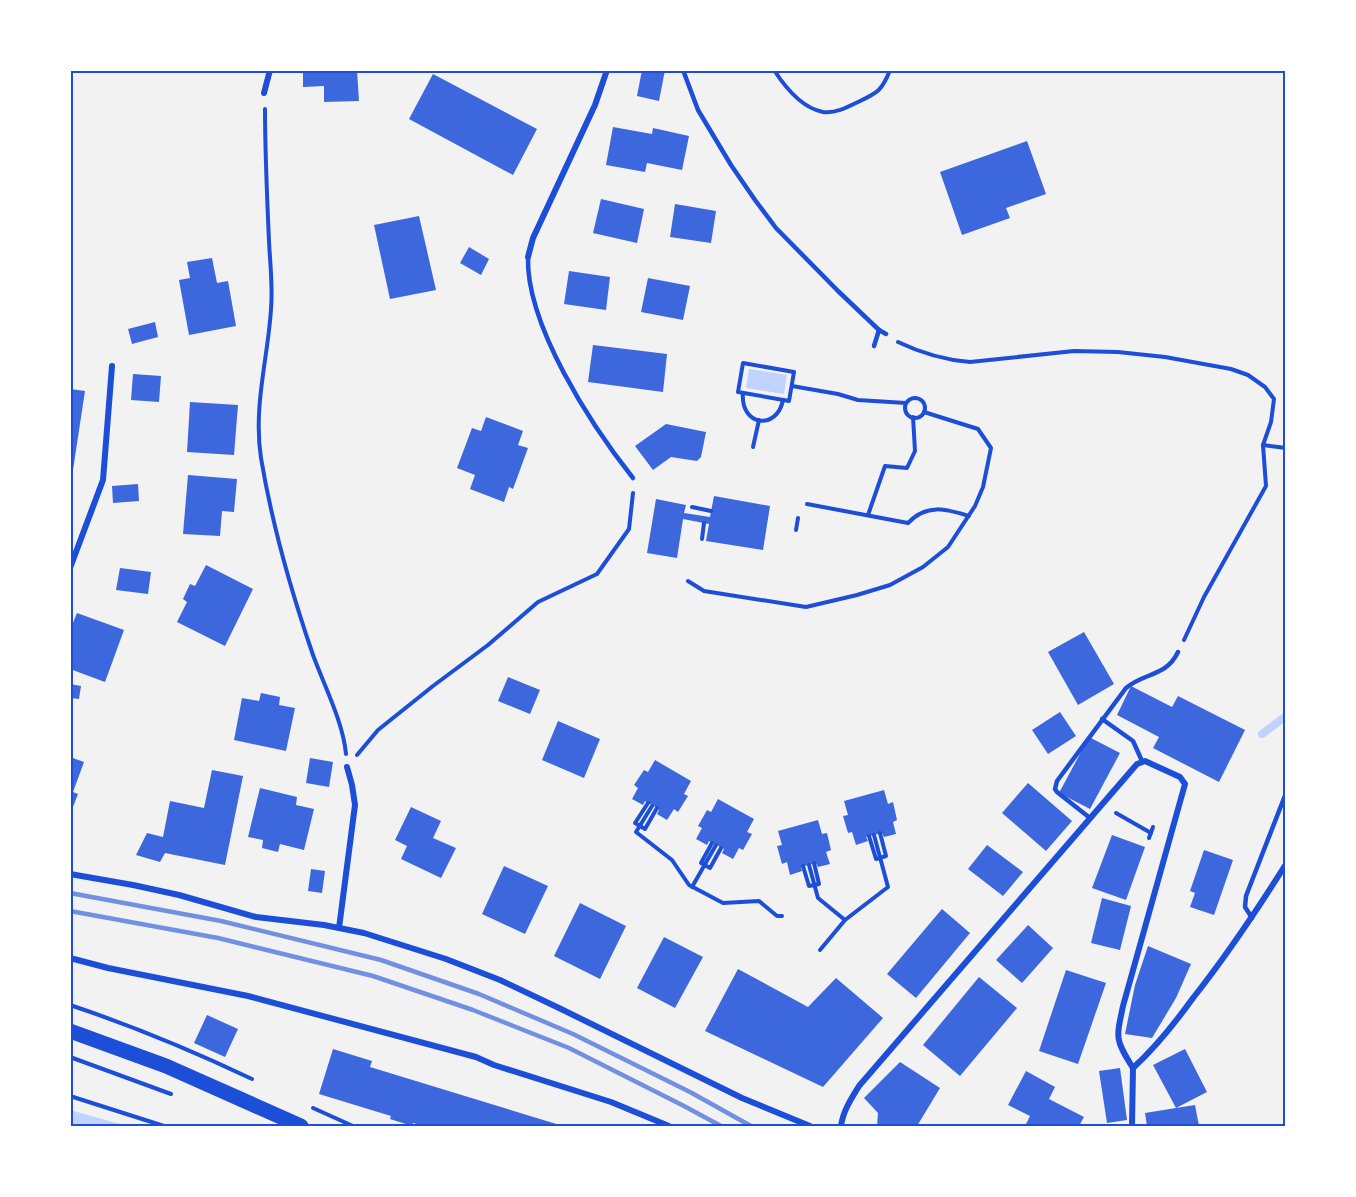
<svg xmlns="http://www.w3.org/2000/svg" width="1356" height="1197" viewBox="0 0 1356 1197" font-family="Barlow,sans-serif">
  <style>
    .water { fill: #bfd3fe }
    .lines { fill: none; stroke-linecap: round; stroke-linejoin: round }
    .stream { stroke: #bfd3fe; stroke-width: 8 }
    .building { fill: #3d67dc }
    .path { stroke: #1d4ed8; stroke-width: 4 }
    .service { stroke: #1d4ed8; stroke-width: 4.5 }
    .minor { stroke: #1d4ed8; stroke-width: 6 }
    .primary { stroke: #1d4ed8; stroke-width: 15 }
    .rail { stroke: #7290e2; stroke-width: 4.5 }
    .neatline { fill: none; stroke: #1d4ed8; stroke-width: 2 }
  </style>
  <rect width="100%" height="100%" fill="#f2f2f2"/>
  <g class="water">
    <polygon points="749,369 787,375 784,394 746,388"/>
    <polygon points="70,1110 127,1126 128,1126 71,1126"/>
  </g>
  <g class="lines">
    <polyline class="stream" points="1262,734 1286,716"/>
  </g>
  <g class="building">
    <polygon points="303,70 357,70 359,101 324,102 324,86 303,87"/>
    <polygon points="642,70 665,70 659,101 637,96"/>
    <polygon points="433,74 537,129 513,175 409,119"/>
    <polygon points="613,127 652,134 653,128 689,136 682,170 647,163 645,172 606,165"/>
    <polygon points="1027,141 1046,194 1006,208 1010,218 962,235 940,172"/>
    <polygon points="601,199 644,209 637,243 593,233"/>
    <polygon points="675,204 716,211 711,243 670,237"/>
    <polygon points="419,216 436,290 390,299 374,225"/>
    <polygon points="469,247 489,259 481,275 460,263"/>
    <polygon points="212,258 217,283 228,281 236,326 189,335 179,280 190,278 187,262"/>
    <polygon points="569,271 610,277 606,310 564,304"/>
    <polygon points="648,278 690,286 683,320 641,312"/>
    <polygon points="155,322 158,337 132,344 128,329"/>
    <polygon points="593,345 667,354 663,392 588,382"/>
    <polygon points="133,374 161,376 159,402 131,400"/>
    <polygon points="70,389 85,391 73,470 70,469"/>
    <polygon points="190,402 238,405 234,455 187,452"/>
    <polygon points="486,417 523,431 518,445 528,448 513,489 509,487 504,502 470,489 475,475 457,468 472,428 481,431"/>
    <polygon points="666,424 706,432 701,457 697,461 671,457 653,470 635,446"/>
    <polygon points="188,475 237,479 234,512 222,511 220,536 183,534"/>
    <polygon points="138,484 139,501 113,503 112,486"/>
    <polygon points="714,496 770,506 763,550 706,541 709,524 683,519 677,558 647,553 656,499 686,505 684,513 710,517"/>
    <polygon points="206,565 253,589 225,646 177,622 187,602 183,599 190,584 195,586"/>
    <polygon points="120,568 151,572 148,594 116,590"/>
    <polygon points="77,613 124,630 105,682 70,669 70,630"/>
    <polygon points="1084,632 1114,684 1078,705 1048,652"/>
    <polygon points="508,677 540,690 530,714 498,701"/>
    <polygon points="70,684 81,686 79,699 70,698"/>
    <polygon points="1131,686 1172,707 1178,696 1245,730 1219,782 1153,748 1159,737 1117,715"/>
    <polygon points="261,693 280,697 279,705 295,708 286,751 234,740 242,698 259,701"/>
    <polygon points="1060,712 1076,736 1048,754 1032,730"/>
    <polygon points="558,721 600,739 584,778 542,760"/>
    <polygon points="1089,737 1120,753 1090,809 1059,793"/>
    <polygon points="70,757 84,762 73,792 78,794 71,812"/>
    <polygon points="310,758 333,762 329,787 306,783"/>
    <polygon points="655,760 691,781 684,794 688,796 678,812 674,809 667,820 657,814 659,810 657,808 645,801 643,805 632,799 638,788 634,785 644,770 648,772"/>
    <polygon points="212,770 243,776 225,865 165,853 160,862 136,855 147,833 163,837 170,801 204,808"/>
    <polygon points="1028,783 1072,821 1046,851 1002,813"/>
    <polygon points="260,788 297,797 296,805 314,809 304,850 280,844 278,852 262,848 263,840 248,837"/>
    <polygon points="884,790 888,804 893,802 897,820 893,822 896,834 884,837 882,833 866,837 868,841 856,845 852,832 848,833 843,816 848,815 844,801"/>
    <polygon points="718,799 754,819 747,832 752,834 743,850 739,848 733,859 722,853 724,849 709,841 707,845 696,839 702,828 698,826 707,810 711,812"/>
    <polygon points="411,807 441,821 433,838 456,848 441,878 401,859 407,846 395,840"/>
    <polygon points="818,820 822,834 827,833 831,850 826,852 830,864 818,867 816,863 801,867 802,871 790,875 787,862 782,864 777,846 782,845 778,831"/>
    <polygon points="1112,835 1145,847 1126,900 1092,888"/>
    <polygon points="987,845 1023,872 1003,896 968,869"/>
    <polygon points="1204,850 1233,860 1214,915 1190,907 1195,893 1190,891"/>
    <polygon points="504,866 548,886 525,934 482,914"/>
    <polygon points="311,869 325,871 322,893 308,891"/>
    <polygon points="1102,898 1131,906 1120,950 1091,943"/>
    <polygon points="580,903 626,926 600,979 554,956"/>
    <polygon points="942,909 970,933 916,998 887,974"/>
    <polygon points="1028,925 1053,948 1022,983 996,960"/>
    <polygon points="664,937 703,957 675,1008 637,988"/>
    <polygon points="1148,946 1191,964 1176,998 1152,1038 1125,1034 1135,985"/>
    <polygon points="738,969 808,1007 836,978 883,1018 823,1087 705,1031"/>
    <polygon points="1066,970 1106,983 1078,1064 1039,1051"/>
    <polygon points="979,977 1017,1008 960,1076 923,1045"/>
    <polygon points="207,1015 238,1029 225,1057 194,1043"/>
    <polygon points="333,1049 372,1061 370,1067 563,1126 424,1126 413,1123 412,1126 390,1119 391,1116 319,1094"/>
    <polygon points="1185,1049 1207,1092 1176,1108 1195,1105 1199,1126 1147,1126 1145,1113 1176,1108 1153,1065"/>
    <polygon points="900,1062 940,1088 917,1126 877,1126 878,1113 864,1098"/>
    <polygon points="1120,1068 1127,1120 1107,1123 1099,1071"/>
    <polygon points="1026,1071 1055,1087 1049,1099 1084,1117 1079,1126 1025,1126 1030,1116 1008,1105"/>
  </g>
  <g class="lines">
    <g class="path">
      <path d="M774,70C785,87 802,108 823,112C835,114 848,107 858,102C877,93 882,91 890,70"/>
      <path d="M265,109C265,153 267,197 269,241C270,263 273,286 271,309C268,358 253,407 261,458C272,524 291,591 313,655C324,685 343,722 346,754"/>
      <path d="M898,342C921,353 945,360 970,362L1074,351L1118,352L1165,357L1231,369L1248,375L1265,387L1274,399L1271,422L1263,445L1266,486L1204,597L1184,640"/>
      <polygon points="743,363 794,372 789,401 738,392"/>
      <polyline points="792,386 838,394 858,400 906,403"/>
      <path d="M743,393C740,426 777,431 783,400"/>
      <circle cx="915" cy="408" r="10"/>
      <polyline points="1263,445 1286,448"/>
      <polyline points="753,447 759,420"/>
      <path d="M807,504L908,523C927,503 946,509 969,516"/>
      <polyline points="692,507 711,511"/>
      <polyline points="868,515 885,466 907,468 915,451 913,417"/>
      <polyline points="796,530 798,518"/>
      <polyline points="702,539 704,523"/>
      <polyline points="688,581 704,591 806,607 857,595 890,585 923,567 948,547 975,506 983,487 991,448 978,429 924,412"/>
      <polyline points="357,755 378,730 433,686 488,645 538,602 597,574 629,529 633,493"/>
      <polyline points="648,803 635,823 645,829 657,808"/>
      <polyline points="652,806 636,832 672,860 689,885 723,903 759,901 777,916 782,916"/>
      <polyline points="1116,813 1151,833"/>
      <polyline points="869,836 876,859 886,856 880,833"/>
      <polyline points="1149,838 1153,827"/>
      <polyline points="712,843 701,863 710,868 721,848"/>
      <polyline points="809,865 818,898 845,920"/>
      <polyline points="803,866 809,886 819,884 814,863"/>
      <polyline points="692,887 716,845"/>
      <polyline points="820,950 845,920 888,887 874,835"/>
      <path d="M70,1005C133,1026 193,1051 252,1079"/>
      <polyline points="70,1057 171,1094"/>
      <polyline points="70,1096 164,1126"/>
      <polyline points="313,1108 353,1126"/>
    </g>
    <g class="service">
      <polyline points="683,70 698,110 731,165 755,200 776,228 838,291 879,330 886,334"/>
      <path d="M528,257C526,325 591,425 633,478"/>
      <polyline points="874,346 879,330"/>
      <polyline points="1102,719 1133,741 1142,761"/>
      <path d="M1090,818L1057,792L1055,789L1057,781L1126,688C1145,672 1166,677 1178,652"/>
      <polyline points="1252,918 1245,907 1246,896 1286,793"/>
    </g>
    <g class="minor">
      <polyline points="264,93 270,70"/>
      <polyline points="528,257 533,238 595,105 607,70"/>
      <polyline points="70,568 103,480 112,366"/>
      <polyline points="70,874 133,885 179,895 256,917 324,925 364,933 446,959 500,980 559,1008 742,1098 810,1126"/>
      <polyline points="339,928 355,805 352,785 347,767"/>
      <polyline points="70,958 108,968 248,996 476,1057 494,1065 611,1102 669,1126"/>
      <path d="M841,1126C843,1111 851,1099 859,1086L1137,764L1145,761L1180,777L1185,784L1123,1006C1116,1039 1115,1039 1133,1068"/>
      <path d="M1132,1126L1133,1068C1156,1047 1175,1023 1193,998C1227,955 1257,910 1286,864"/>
    </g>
    <polyline class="primary" points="70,1031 166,1066 301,1126"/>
    <g class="rail">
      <polyline points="70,893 221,921 381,960 479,994 573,1034 690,1092 751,1126"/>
      <polyline points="70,911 218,938 373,976 473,1010 569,1048 684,1106 721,1126"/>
    </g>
  </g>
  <rect width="1356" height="1197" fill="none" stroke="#ffffff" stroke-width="144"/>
  <rect x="72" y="72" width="1212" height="1053" class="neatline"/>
</svg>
